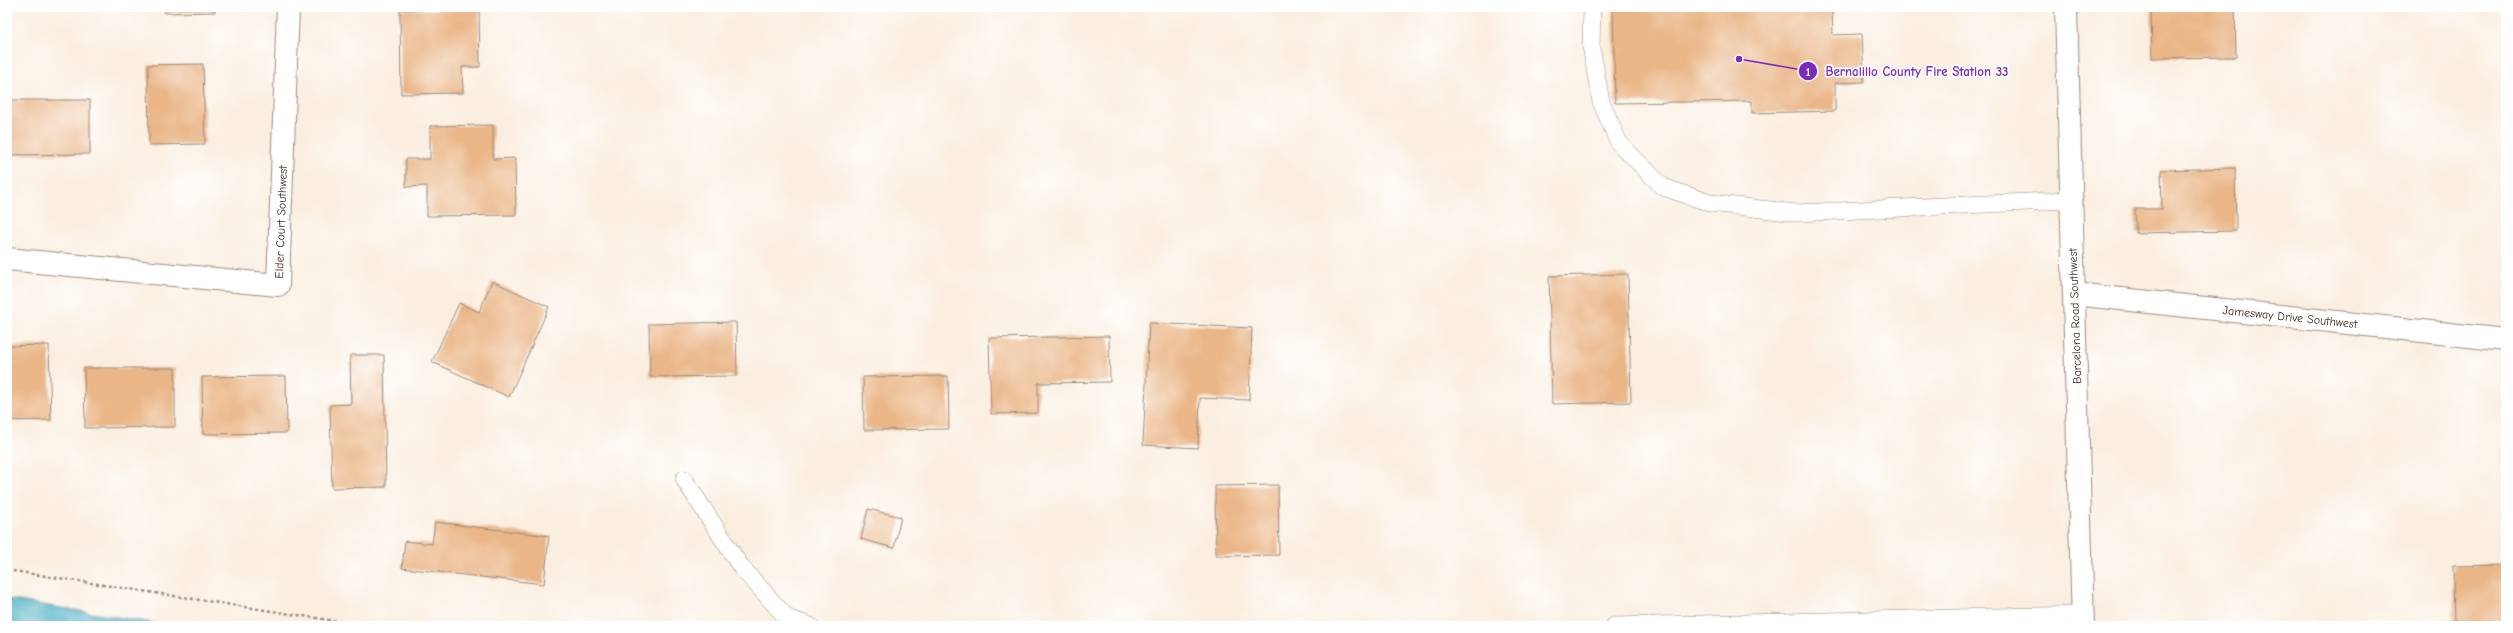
<svg xmlns="http://www.w3.org/2000/svg" width="2513" height="633" viewBox="0 0 2513 633" font-family="'Comic Neue',sans-serif">
  <style>
    .water { fill: #3ea9be; stroke: #3c6a6e }
    .building { fill: #eab687 }
    .lines { fill: none; stroke-linecap: round; stroke-linejoin: round }
    .service-casing { stroke: #9a8c7f; stroke-width: 18 }
    .minor-casing { stroke: #9a8c7f; stroke-width: 24 }
    .path { stroke: #9a8c7f; stroke-width: 2.5; stroke-dasharray: 3 3; stroke-linecap: butt }
    .service { stroke: #fff; stroke-width: 17 }
    .minor { stroke: #fff; stroke-width: 22 }
    .labels { text-anchor: middle; dominant-baseline: central; stroke-width: 3.5; stroke-linejoin: round; paint-order: stroke }
    .street-label { font-size: 12px; fill: #3b2a1e; stroke: #fff }
    .leader { fill: none; stroke: #7b2cbf; stroke-width: 1.5 }
    .callout-dot { fill: #7b2cbf; stroke: #fff; stroke-width: 1.5 }
    .mark-label { font-size: 12px; text-anchor: middle; font-weight: bold; fill: #fff }
    .callout-label { font-size: 13px; text-anchor: middle; font-weight: bold; fill: #7b2cbf; stroke: #fff; stroke-width: 3.5; stroke-linejoin: round; paint-order: stroke }
  </style>
  <rect width="100%" height="100%" fill="#fff"/>
  <filter id="ink" filterUnits="userSpaceOnUse"><feTurbulence type="fractalNoise" baseFrequency=".025" numOctaves="2"/><feDisplacementMap in="SourceGraphic" scale="8" xChannelSelector="R" yChannelSelector="G"/><feConvolveMatrix kernelMatrix="1 2 1 2 8 2 1 2 1" color-interpolation-filters="sRGB"/></filter>
  <filter id="wash" filterUnits="userSpaceOnUse"><feTurbulence type="fractalNoise" baseFrequency=".012" numOctaves="4" result="noise"/><feDisplacementMap in="SourceGraphic" scale="16" xChannelSelector="R" yChannelSelector="G"/><feGaussianBlur stdDeviation="0.9" result="paint"/><feColorMatrix in="noise" values="0 0 0 0 0 0 0 0 0 0 0 0 0 0 0 0 0 1.4 0 .05"/><feComposite in="paint" operator="in"/></filter>
  <g filter="url(#wash)">
    <rect width="100%" height="100%" fill="#faeee0"/>
    <polygon class="water" points="7,599 173,626 7,626"/>
    <g id="blocks">
      <g class="building">
        <polygon points="165,7 215,7 215,12 165,13"/>
        <polygon points="1613,7 1832,7 1833,35 1862,34 1864,82 1835,83 1835,111 1752,113 1752,101 1615,103"/>
        <polygon points="2151,7 2235,7 2236,57 2152,58"/>
        <polygon points="479,9 480,67 462,67 463,93 401,94 400,10"/>
        <polygon points="203,64 205,144 149,145 148,65"/>
        <polygon points="9,100 90,100 90,154 8,155"/>
        <polygon points="493,125 493,159 515,158 516,215 427,216 427,186 406,187 406,159 430,159 430,126"/>
        <polygon points="2235,168 2236,231 2136,233 2135,209 2162,209 2161,170"/>
        <polygon points="1628,274 1631,402 1552,404 1549,276"/>
        <polygon points="492,281 549,307 509,397 432,362 459,303 479,312"/>
        <polygon points="736,322 737,376 650,377 649,324"/>
        <polygon points="1149,323 1252,328 1249,400 1200,398 1198,448 1143,445"/>
        <polygon points="1109,336 1110,382 1038,383 1038,413 991,414 989,338"/>
        <polygon points="49,345 51,420 7,421 7,346"/>
        <polygon points="350,355 384,355 386,487 332,488 330,405 351,404"/>
        <polygon points="84,368 175,368 175,427 85,428"/>
        <polygon points="286,376 287,433 203,434 202,377"/>
        <polygon points="948,376 949,429 864,430 863,377"/>
        <polygon points="1278,485 1279,555 1216,556 1215,486"/>
        <polygon points="868,509 901,517 894,548 861,539"/>
        <polygon points="435,522 549,536 544,584 402,568 405,541 432,544"/>
        <polygon points="2506,565 2506,626 2454,626 2453,566"/>
      </g>
    </g>
  </g>
  <g filter="url(#ink)">
    <use href="#blocks" fill-opacity="0" stroke="#9a8c7f" stroke-width="1"/>
    <g class="lines">
      <g class="service-casing">
        <g id="service">
          <polyline points="1592,7 1591,46 1601,102 1619,143 1663,187 1710,203 1796,213 2071,200"/>
          <polyline points="684,479 741,567 787,618 810,626"/>
          <polyline points="1614,626 2083,615"/>
        </g>
      </g>
      <g class="minor-casing">
        <g id="minor">
          <polyline points="2066,7 2083,626"/>
          <polyline points="7,259 278,285 288,7"/>
          <polyline points="2074,294 2506,340"/>
        </g>
      </g>
      <polyline class="path" points="7,570 368,626"/>
      <use href="#service" class="service"/>
      <use href="#minor" class="minor"/>
    </g>
  </g>
  <g class="labels">
    <g class="street-label">
      <text transform="translate(281 222) rotate(-88)">Elder Court Southwest</text>
      <text transform="translate(2075 316) rotate(-92)">Barcelona Road Southwest</text>
      <text transform="translate(2290 317) rotate(6)">Jamesway Drive Southwest</text>
    </g>
  </g>
  <path class="leader" d="M1739 59L1808 71"/>
  <g class="callout-dot">
    <circle cx="1739" cy="59" r="4"/>
    <circle cx="1808" cy="71" r="10"/>
  </g>
  <g class="mark-label">
    <text x="1808" y="76">1</text>
  </g>
  <g class="callout-label">
    <text x="1917" y="76">Bernalillo County Fire Station 33</text>
  </g>
  <rect width="2513" height="633" fill="none" stroke="#fff" stroke-width="24"/>
</svg>
